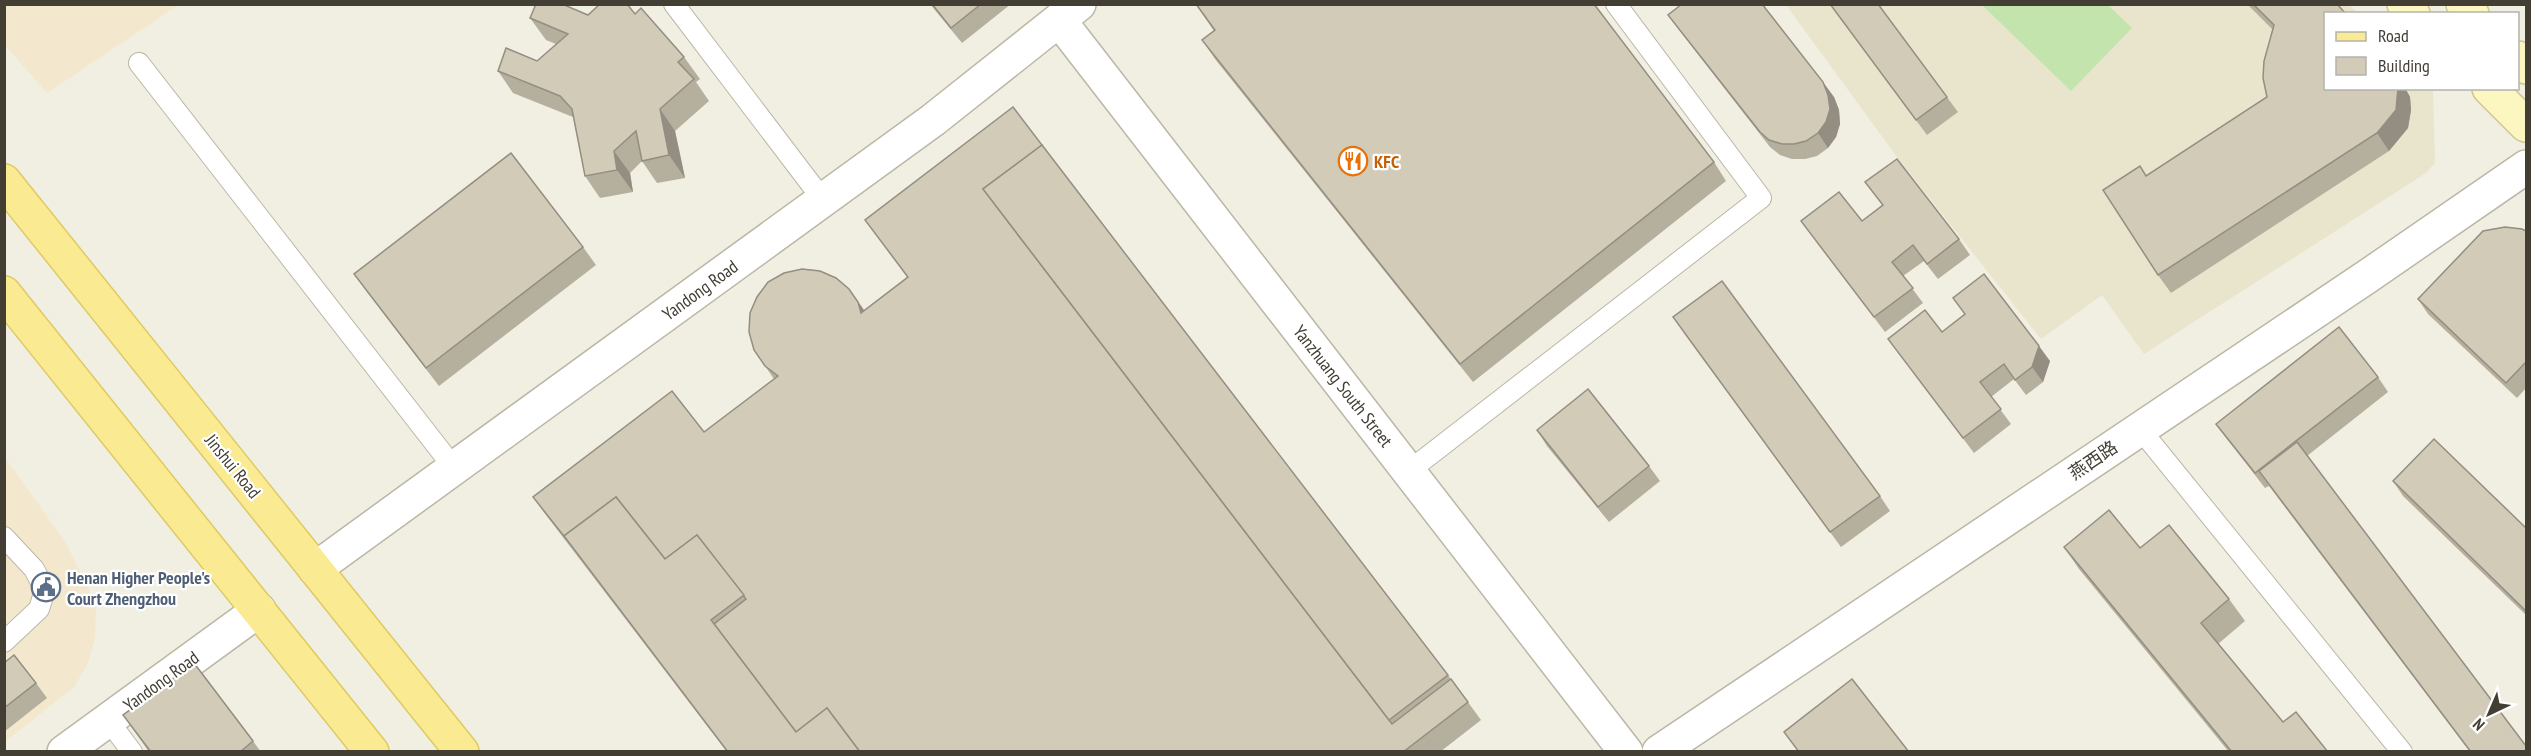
<svg xmlns="http://www.w3.org/2000/svg" width="2531" height="756" viewBox="0 0 2531 756" font-family="'PT Sans Narrow','Noto Sans SC',sans-serif">
  <style>
    .commercial { fill: #f3e8cd }
    .education { fill: #e9e5cd }
    .grass { fill: #c3e4ac }
    .lines { fill: none; stroke-linecap: round; stroke-linejoin: round }
    .lane-casing { stroke: #bbb7a6; stroke-width: 22 }
    .street-casing { stroke: #bbb7a6; stroke-width: 36 }
    .secondary-casing { stroke: #cfc794; stroke-width: 36 }
    .primary-casing { stroke: #deca63; stroke-width: 36 }
    .lane { stroke: #fff; stroke-width: 20 }
    .street { stroke: #fff; stroke-width: 33 }
    .secondary { stroke: #fcf6c1; stroke-width: 33 }
    .primary { stroke: #faeb92; stroke-width: 33 }
    .wall { fill: #b5af9e }
    .shaded-wall { fill: #938e81 }
    .building { fill: #d2cbb8; stroke: #938e81; stroke-width: 1.5 }
    .labels { text-anchor: middle; dominant-baseline: central; stroke-width: 4.5; stroke-linejoin: round; paint-order: stroke }
    .food-label { font-size: 18px; font-weight: bold; fill: #c56008; stroke: #fff; text-anchor: start }
    .street-label { font-size: 18px; fill: #423e33; stroke: #fff }
    .service-label { font-size: 18px; font-weight: bold; fill: #4e5e75; stroke: #fff; text-anchor: start }
  </style>
  <rect width="100%" height="100%" fill="#f1eee2"/>
  <g class="commercial">
    <polygon points="4,5 5,4 178,5 47,93 5,45"/>
    <polygon points="4,456 66,543 96,605 95,638 87,665 74,687 5,742"/>
  </g>
  <polygon class="education" points="1786,5 2349,5 2358,13 2326,14 2326,88 2433,89 2435,163 2426,173 2144,354 2102,295 2041,339 1900,161"/>
  <polygon class="grass" points="1982,5 2108,5 2132,28 2071,91"/>
  <g class="lines">
    <g class="lane-casing">
      <g id="lane">
        <polyline points="674,4 823,200"/>
        <polyline points="139,63 454,468"/>
        <polyline points="2140,429 2402,752"/>
        <polyline points="1409,471 1761,198 1616,4"/>
        <polyline points="4,537 34,569 45,590 39,609 4,642"/>
        <polyline points="108,720 132,752"/>
      </g>
    </g>
    <g class="street-casing">
      <g id="street">
        <polyline points="1059,20 1626,752"/>
        <polyline points="315,569 933,120 1079,4"/>
        <polyline points="64,752 259,610"/>
        <polyline points="1659,752 2368,276 2526,167"/>
      </g>
    </g>
    <g class="secondary-casing">
      <g id="secondary">
        <polyline points="2404,4 2413,14"/>
        <polyline points="2463,4 2472,14"/>
        <polyline points="2518,58 2526,67"/>
        <polyline points="2489,88 2526,125"/>
      </g>
    </g>
    <g class="primary-casing">
      <g id="primary">
        <polyline points="4,181 462,752"/>
        <polyline points="4,293 372,752"/>
      </g>
    </g>
    <use href="#lane" class="lane"/>
    <use href="#street" class="street"/>
    <use href="#secondary" class="secondary"/>
    <use href="#primary" class="primary"/>
  </g>
  <g class="wall">
    <polygon points="930,4 1011,4 962,43"/>
    <polygon points="1830,4 1878,4 1958,112 1927,135"/>
    <polygon points="2247,4 2337,4 2325,88 2405,88 2410,97 2411,110 2408,128 2389,151 2171,293 2158,275 2146,176 2267,97 2273,30"/>
    <polygon points="1196,5 1714,162 1726,181 1473,382 1215,59 1202,40 1214,31"/>
    <polygon points="635,14 684,57 700,79 696,82 709,101 675,131 685,178 657,183 642,161 630,173 633,192 600,198 585,176 573,117 513,93 498,71 537,61 556,44 546,40 530,18"/>
    <polygon points="1668,15 1834,97 1839,110 1840,124 1836,137 1828,148 1817,156 1805,159 1792,159 1780,155 1770,147 1679,30"/>
    <polygon points="1865,182 1959,239 1970,255 1938,279 1924,261 1903,276 1923,303 1885,332 1801,221 1862,221 1882,205"/>
    <polygon points="865,220 1448,675 1481,720 1440,752 727,752 546,515 533,497 704,432 774,379 754,350 864,310 907,277"/>
    <polygon points="2526,231 2526,388 2517,398 2428,314 2418,299"/>
    <polygon points="583,247 596,265 439,386 367,292 354,274"/>
    <polygon points="1953,298 2050,361 2043,382 2026,395 2014,379 1991,397 2011,424 1974,453 1888,339 1942,332 1965,314"/>
    <polygon points="1683,332 1880,496 1890,511 1841,547"/>
    <polygon points="2378,377 2388,392 2307,456 2526,752 2470,752 2269,486 2265,488 2227,439 2216,424"/>
    <polygon points="1537,430 1649,466 1660,481 1609,522 1547,446"/>
    <polygon points="2393,481 2526,528 2526,615 2403,496"/>
    <polygon points="2064,547 2140,548 2229,599 2245,621 2218,644 2283,722 2328,752 2229,752 2079,569"/>
    <polygon points="4,663 36,683 47,698 4,732"/>
    <polygon points="123,715 253,741 261,752 149,752"/>
  </g>
  <g class="shaded-wall">
    <polygon points="1823,82 1834,97 1839,110 1840,124 1836,137 1828,148 1818,133"/>
    <polygon points="2398,88 2405,88 2410,97 2411,110 2408,128 2389,151 2377,133"/>
    <polygon points="660,109 675,131 685,178 669,155"/>
    <polygon points="614,151 630,173 633,192 617,170"/>
    <polygon points="849,289 862,307 871,321 861,313"/>
    <polygon points="2039,346 2050,361 2043,382 2032,367"/>
  </g>
  <g class="building">
    <polygon points="536,4 562,4 588,15 600,4 627,4 635,14 641,8 684,57 678,62 694,79 660,109 669,155 642,161 636,131 614,151 617,170 585,176 572,109 560,96 498,71 506,48 537,61 568,34 530,18"/>
    <polygon points="932,4 981,4 951,28"/>
    <polygon points="1196,4 1594,4 1714,162 1460,364 1202,40 1215,30"/>
    <polygon points="1682,4 1762,4 1823,82 1828,95 1830,109 1826,122 1818,133 1806,141 1794,144 1782,144 1769,140 1760,132 1668,15"/>
    <polygon points="1830,4 1878,4 1947,97 1916,120"/>
    <polygon points="2253,4 2337,4 2346,14 2325,14 2325,88 2398,88 2396,110 2377,133 2158,275 2103,190 2140,166 2146,176 2267,97 2263,78 2264,61 2274,25"/>
    <polygon points="1013,107 1042,145 983,189 1392,724 1451,679 1468,702 1403,752 860,752 827,708 796,732 714,624 746,599 697,535 665,559 616,497 564,536 567,540 533,497 672,391 704,432 778,376 765,366 754,350 749,332 750,313 757,297 768,282 784,273 802,269 820,271 836,278 849,289 858,302 861,313 908,277 865,220"/>
    <polygon points="1042,145 1448,675 1389,720 983,189"/>
    <polygon points="511,153 583,247 426,368 354,274"/>
    <polygon points="1897,159 1959,239 1927,264 1913,245 1892,262 1913,288 1874,317 1801,221 1839,192 1862,221 1883,205 1865,182"/>
    <polygon points="2505,227 2522,229 2526,231 2526,362 2506,383 2418,299 2483,231"/>
    <polygon points="1984,274 2039,346 2032,367 2015,380 2004,364 1980,382 2001,409 1963,438 1888,339 1925,310 1942,332 1965,314 1953,298"/>
    <polygon points="1722,281 1880,496 1830,532 1673,317"/>
    <polygon points="2339,327 2378,377 2255,473 2216,424"/>
    <polygon points="1588,389 1649,466 1598,507 1537,430"/>
    <polygon points="2434,439 2526,528 2526,611 2393,481"/>
    <polygon points="2297,442 2526,746 2526,752 2471,752 2259,471"/>
    <polygon points="616,497 665,559 697,535 744,595 711,620 796,732 827,708 860,752 728,752 564,536"/>
    <polygon points="2109,510 2140,548 2169,525 2229,599 2201,623 2283,722 2296,712 2328,752 2232,752 2064,547"/>
    <polygon points="14,655 36,683 4,708 4,663"/>
    <polygon points="194,663 253,741 240,752 151,752 123,715"/>
    <polygon points="1852,679 1909,752 1799,752 1784,732"/>
  </g>
  <defs>
    <g id="restaurant-ring" transform="scale(1.5)"><circle r="9.5" fill="#fff" stroke="#e8710a" stroke-width="1.5"/><path d="M-5-6h1v4h1v-4h1v4h1v-4h1v5L-1.5 .5V6h-2V.5L-5-1ZM5-6V6H3V1.5H1.5Q1.5-4 5-6Z" fill="#e8710a"/></g>
    <g id="civic-ring" transform="scale(1.5)"><circle r="9.5" fill="#fff" stroke="#5c6f8a" stroke-width="1.5"/><path d="M-.6-6.5H3V-4.5H.6V-3L4-1V1h2V6H-6V1h2V-1L-.6-3ZM-1.2 2.5V6h2.4V2.5Z" fill="#5c6f8a"/></g>
  </defs>
  <g fill-rule="evenodd">
    <use href="#restaurant-ring" x="1353" y="161"/>
    <use href="#civic-ring" x="46" y="587"/>
  </g>
  <g class="labels">
    <g class="food-label">
      <text x="1374" y="161">KFC</text>
    </g>
    <g class="street-label">
      <text transform="translate(700 290) rotate(-36)">Yandong Road</text>
      <text transform="translate(1343 386) rotate(52)">Yanzhuang South Street</text>
      <text transform="translate(2093 460) rotate(-34)">燕西路</text>
      <text transform="translate(233 466) rotate(51)">Jinshui Road</text>
      <text transform="translate(161 681) rotate(-36)">Yandong Road</text>
    </g>
    <g class="service-label">
      <text x="67" y="577">Henan Higher People's<tspan x="67" dy="21">Court Zhengzhou</tspan></text>
    </g>
  </g>
  <rect width="2531" height="756" fill="none" stroke="#423e33" stroke-width="12"/>
  <rect x="2324" y="12" width="195" height="78" fill="#ffffff" stroke="#b3b2ad" stroke-width="1.5"/>
  <rect x="2336" y="32" width="30" height="9" fill="#faeb92" stroke="#b3b2ad" stroke-width="1.5"/>
  <text x="2378" y="42" font-size="18" fill="#423e33">Road</text>
  <rect x="2336" y="57" width="30" height="18" fill="#d2cbb8" stroke="#b3b2ad" stroke-width="1.5"/>
  <text x="2378" y="72" font-size="18" fill="#423e33">Building</text>
  <g transform="translate(2489 714) rotate(224)" stroke="#ffffff" stroke-width="4.5" paint-order="stroke">
  <path d="M0-4.5L10 22L0 15L-10 22Z" fill="#423e33"/>
  <text y="-9" font-size="16" font-weight="bold" text-anchor="middle" fill="#423e33">N</text>
  </g>
</svg>
